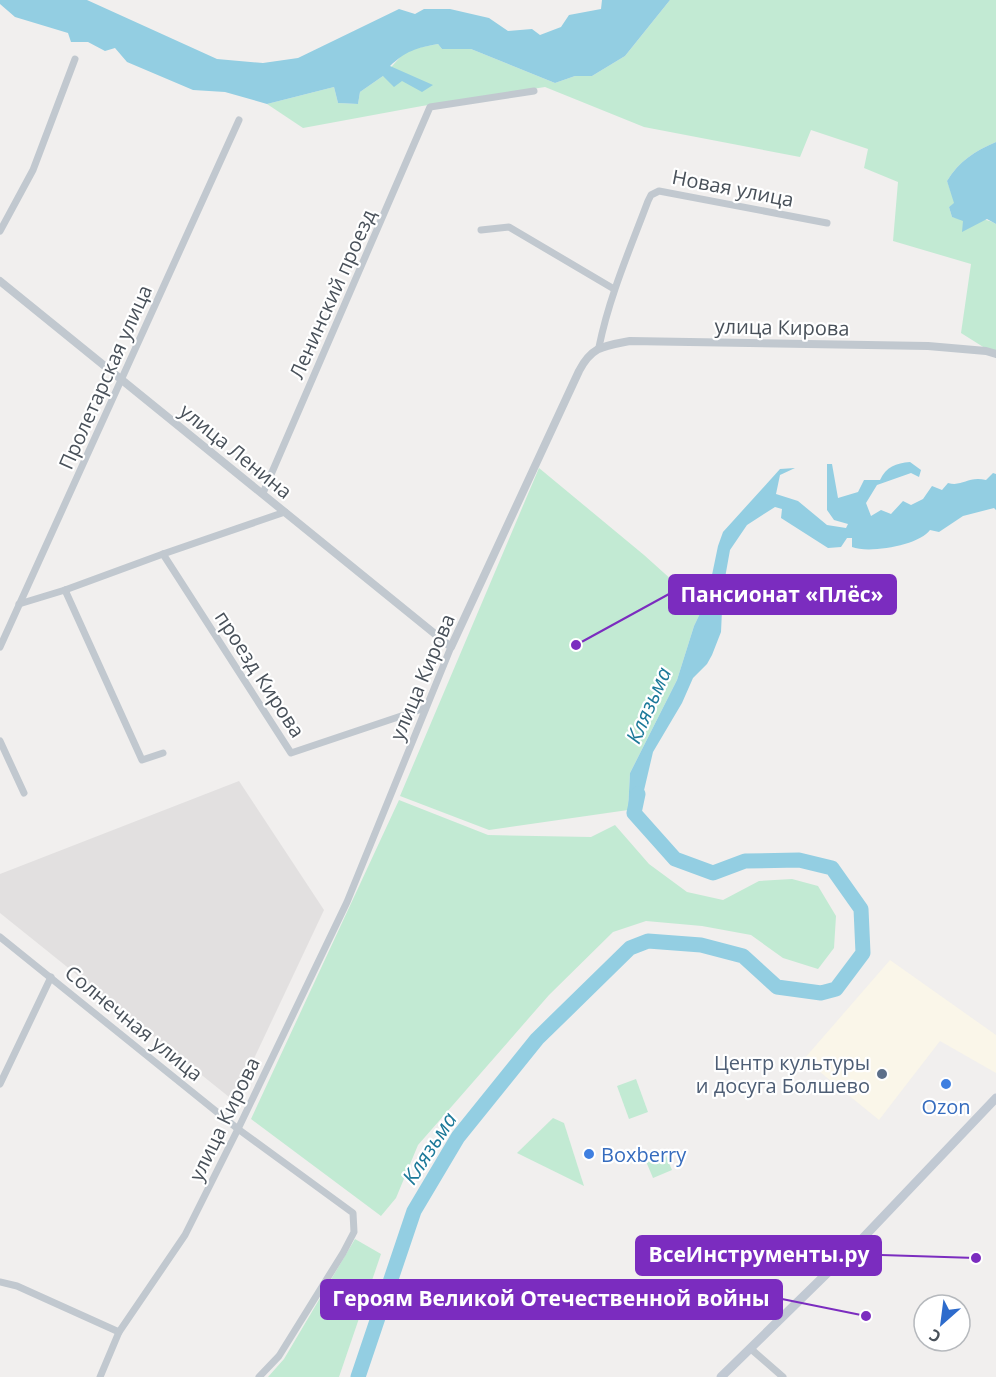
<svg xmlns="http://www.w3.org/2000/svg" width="996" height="1377" viewBox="0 0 996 1377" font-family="'Open Sans',sans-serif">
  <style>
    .commercial { fill: #faf6e9 }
    .education { fill: #e2e0e0 }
    .green { fill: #c2ead3 }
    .water { fill: #93cee2 }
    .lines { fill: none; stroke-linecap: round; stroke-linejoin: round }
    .river { stroke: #93cee2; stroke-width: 15 }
    .minor { stroke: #c1c8cf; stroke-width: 7 }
    .tertiary { stroke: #c1c8cf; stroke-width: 8 }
    .secondary { stroke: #c1c9d3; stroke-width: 9 }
    .service-dot { fill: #5c6f8a; stroke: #fff; stroke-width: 2 }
    .shop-dot { fill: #3f7fe0; stroke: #fff; stroke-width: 2 }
    .labels { text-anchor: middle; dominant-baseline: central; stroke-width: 4.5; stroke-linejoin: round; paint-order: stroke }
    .street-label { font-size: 20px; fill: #49515a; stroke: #fff }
    .service-label { font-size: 20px; fill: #4e5e75; stroke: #fff; text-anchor: end }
    .shop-label { font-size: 20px; fill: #366cbe; stroke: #fff }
    .water-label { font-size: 21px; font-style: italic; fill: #1c7999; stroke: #fff }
    .leader { fill: none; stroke: #7b2cbf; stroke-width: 2 }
    .callout-dot { fill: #7b2cbf; stroke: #fff; stroke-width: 2 }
    .callout { fill: #7b2cbf; stroke: #7b2cbf; stroke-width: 2 }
    .callout-label { font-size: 21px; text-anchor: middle; font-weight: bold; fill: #fff }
  </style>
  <rect width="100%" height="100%" fill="#f1efee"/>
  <polygon class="commercial" points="890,960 996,1035 996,1073 940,1041 879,1120 804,1059"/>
  <polygon class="education" points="239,781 324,910 234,1101 0,913 0,874"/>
  <g class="green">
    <path d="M670,0H996V142C975,151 959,161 947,181L955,203L949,207L952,217C969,222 981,215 996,224V355L961,333L971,264L893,241L898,182L864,168L868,149L811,130L800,157L644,127L545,87L422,106L303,128L267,104L334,87L338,103L358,104L360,92L383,76L404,53L417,48L438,44L442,49H471L555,83L575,76H592L625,56Z"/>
    <polygon points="539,468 644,555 703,608 694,626 677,680 630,773 628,810 489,830 400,796"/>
    <polygon points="399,800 488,835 591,837 615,825 649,864 687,892 723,900 759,881 792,879 818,886 836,916 834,948 818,969 783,958 751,935 702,926 646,921 613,932 549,995 418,1145 396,1198 381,1216 251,1119"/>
    <polygon points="636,1079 648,1112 629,1119 617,1086"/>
    <polygon points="553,1118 564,1123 584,1186 517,1153"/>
    <polygon points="664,1151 672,1170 653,1178 645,1159"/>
    <polygon points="355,1239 381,1254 339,1377 268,1377 284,1359"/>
  </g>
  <g class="water">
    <path d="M0,0H87L217,59L263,63L298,58L399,9L415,14L424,9H450L489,18L508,31L532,29L540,35L561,27L569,15L601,9L602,0H670L625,56L592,76H575L555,83L471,49H442L438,44C416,48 406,51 390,66L433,85L422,92L402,81L394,87L383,76L360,92L358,104L338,103L334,87L267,104L225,92L193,90L127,62L115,48L105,51L88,42H71L68,33L15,17L0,4Z"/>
    <path d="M996,142V224L987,219L962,232L963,221L952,217L949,207L954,203L947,181C959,161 975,151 996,142Z"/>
    <path d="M910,462L921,470L919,477L911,473L877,485L866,503L871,516L881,510L891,514L903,501L911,505L923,499L932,486L942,490L948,483C963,487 967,476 986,480L993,473L996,474V510L994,508L963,516L939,532L930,530C920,545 869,554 852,547V538H847L841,547L828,548L781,518L782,509L775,507L747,525L730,550L723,589L721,632L712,655L707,664L693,678L682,703L653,752L638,816L628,810L630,773L677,680L694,626L707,599L718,546L723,532L780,469L795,468L780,475L776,494L798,501L827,525L846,528L848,524L834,520L827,510V464H832L838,498L858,492L864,480H880C886,467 896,463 910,462Z"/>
  </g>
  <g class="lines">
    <polyline class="river" points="358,1377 414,1211 458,1137 537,1039 630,948 648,941 701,945 743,956 777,987 821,993 836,989 863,953 861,909 832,868 799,860 745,861 713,873 675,859 634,813 638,794"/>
    <g class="minor">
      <polyline points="481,230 509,227 614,289"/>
      <polyline points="0,231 33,170 75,59"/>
      <path d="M599,347C609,297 630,249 648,201L651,195L659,191L827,223"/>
      <polyline points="263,493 430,107 534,91"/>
      <polyline points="163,554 291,753 425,708"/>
      <polyline points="65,590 142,760 163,753"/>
      <polyline points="19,604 65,590 163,554 285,512"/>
      <polyline points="0,647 239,120"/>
      <polyline points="0,741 24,793"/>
      <polyline points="0,937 238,1129 353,1213 354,1232 343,1253 279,1356 259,1377"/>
      <polyline points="0,1084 51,977"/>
      <polyline points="0,1282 17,1286 119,1332"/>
      <polyline points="751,1349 783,1377"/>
      <polyline points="100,1377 119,1332 185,1235 238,1129 347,902 451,647"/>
    </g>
    <path class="tertiary" d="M0,281L451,647L579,371C592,346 604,346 630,341L928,346L986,351L996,354"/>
    <polyline class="secondary" points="721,1377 860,1241 996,1098"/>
  </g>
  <circle class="service-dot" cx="882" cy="1074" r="6"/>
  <g class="shop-dot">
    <circle cx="946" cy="1084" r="6"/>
    <circle cx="589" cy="1154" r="6"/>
  </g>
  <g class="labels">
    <g class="street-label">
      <text transform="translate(733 188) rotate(11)">Новая улица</text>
      <text transform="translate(332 294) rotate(-66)">Ленинский проезд</text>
      <text transform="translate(782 327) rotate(1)">улица Кирова</text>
      <text transform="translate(105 377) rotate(-66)">Пролетарская улица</text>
      <text transform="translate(236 451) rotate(39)">улица Ленина</text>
      <text transform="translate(260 674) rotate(57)">проезд Кирова</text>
      <text transform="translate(422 677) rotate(-67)">улица Кирова</text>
      <text transform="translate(134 1023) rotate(39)">Солнечная улица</text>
      <text transform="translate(224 1119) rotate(-64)">улица Кирова</text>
    </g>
    <g class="service-label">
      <text x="870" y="1062">Центр культуры<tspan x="870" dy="23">и досуга Болшево</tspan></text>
    </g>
    <g class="shop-label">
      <text x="946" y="1106">Ozon</text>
      <text x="601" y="1154" text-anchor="start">Boxberry</text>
    </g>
    <g class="water-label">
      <text transform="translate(648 705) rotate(-66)">Клязьма</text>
      <text transform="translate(429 1148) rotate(-57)">Клязьма</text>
    </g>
  </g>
  <path class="leader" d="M576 645L669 594M976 1258L881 1255M866 1316L782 1299"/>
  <g class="callout-dot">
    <circle cx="576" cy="645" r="6"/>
    <circle cx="976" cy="1258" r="6"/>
    <circle cx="866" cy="1316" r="6"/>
  </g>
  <g class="callout">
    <rect x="669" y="575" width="227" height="39" rx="6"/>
    <rect x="636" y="1236" width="245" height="39" rx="6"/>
    <rect x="321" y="1280" width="461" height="39" rx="6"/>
  </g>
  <g class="callout-label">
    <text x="782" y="602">Пансионат «Плёс»</text>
    <text x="759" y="1262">ВсеИнструменты.ру</text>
    <text x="551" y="1306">Героям Великой Отечественной войны</text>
  </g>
  <g transform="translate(942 1323) rotate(208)"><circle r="28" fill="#ffffff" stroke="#b6b9bd" stroke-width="1.5"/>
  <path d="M0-4.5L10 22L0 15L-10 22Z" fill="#2d6bcc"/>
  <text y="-9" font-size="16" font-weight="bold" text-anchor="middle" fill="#49515a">С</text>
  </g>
</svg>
